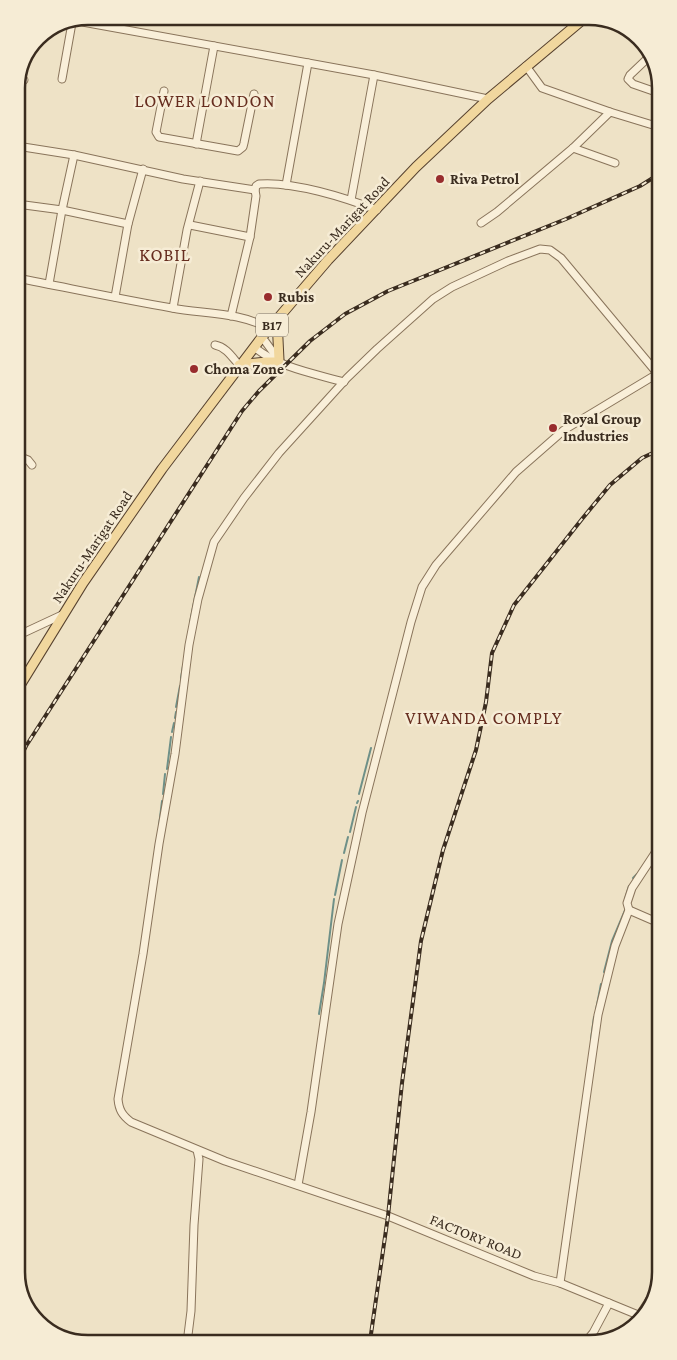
<svg xmlns="http://www.w3.org/2000/svg" width="677" height="1360" viewBox="0 0 677 1360" font-family="'Crimson Pro',serif">
  <style>
    .lines { fill: none; stroke-linecap: round; stroke-linejoin: round }
    .stream { stroke: #6e9088; stroke-width: 2 }
    .minor-casing { stroke: #89745b; stroke-width: 9 }
    .major-casing { stroke: #57422f; stroke-width: 11 }
    .minor { stroke: #f9efd9; stroke-width: 7 }
    .major { stroke: #f1d79e; stroke-width: 9 }
    .rail-casing { stroke: #3a2c1f; stroke-width: 4 }
    .rail { stroke: #f6ecd5; stroke-width: 2; stroke-dasharray: 5.5; stroke-linecap: butt }
    .poi-dot { fill: #982c2d; stroke: #f6ecd5; stroke-width: 2 }
    .labels { text-anchor: middle; dominant-baseline: central; stroke-width: 5; stroke-linejoin: round; paint-order: stroke }
    .shield { fill: #f6ecd5; stroke: #726656; stroke-width: 1 }
    .shield-label { font-size: 14px; font-weight: bold; fill: #3a2c1f }
    .poi-label { font-size: 15px; font-weight: bold; fill: #3a2c1f; stroke: #f6ecd5; text-anchor: start }
    .street-label { font-size: 15px; fill: #3a2c1f; stroke: #f6ecd5 }
    .quarter-label { font-size: 18px; letter-spacing: 1px; fill: #662d1f; stroke: #f6ecd5 }
    .rim { fill: none; stroke: #3a2c1f; stroke-width: 2.5 }
  </style>
  <rect width="100%" height="100%" fill="#eee2c6"/>
  <g class="lines">
    <g class="stream">
      <polyline points="190,623 199,577"/>
      <polyline points="181,678 183,666"/>
      <polyline points="176,707 180,686"/>
      <polyline points="175,718 176,712"/>
      <polyline points="172,732 174,723"/>
      <polyline points="167,769 171,737"/>
      <polyline points="163,794 165,774"/>
      <polyline points="359,794 371,748"/>
      <polyline points="357,803 358,801"/>
      <polyline points="159,826 162,801"/>
      <polyline points="350,832 356,807"/>
      <polyline points="344,853 348,837"/>
      <polyline points="633,878 637,874"/>
      <polyline points="335,895 342,860"/>
      <polyline points="625,899 629,886"/>
      <polyline points="604,972 612,941 626,908"/>
      <polyline points="596,1010 601,984"/>
      <polyline points="319,1014 324,983 334,899"/>
      <polyline points="591,1039 594,1017"/>
    </g>
    <g class="minor-casing">
      <g id="minor">
        <polyline points="77,21 374,75 488,99"/>
        <polyline points="651,55 630,75 628,79 633,84 656,92"/>
        <polyline points="526,66 542,88 610,112"/>
        <polyline points="18,79 24,80"/>
        <polyline points="62,79 72,23"/>
        <polyline points="164,91 156,132 159,137 238,151 243,147 244,143 254,94"/>
        <polyline points="196,144 214,46"/>
        <path d="M17,146L74,155L183,179L255,190L256,186L259,184C293,181 346,198 377,210"/>
        <polyline points="573,148 615,163"/>
        <polyline points="286,185 308,63"/>
        <polyline points="351,200 374,75"/>
        <polyline points="17,204 62,210 128,224"/>
        <polyline points="481,223 497,212 573,148 610,112 656,126"/>
        <polyline points="190,225 250,237"/>
        <path d="M17,278C69,288 120,299 172,308C203,314 242,312 269,329"/>
        <polyline points="49,284 62,210 74,155"/>
        <polyline points="115,297 128,224 143,169"/>
        <polyline points="173,308 187,230 200,181"/>
        <polyline points="231,316 250,237 256,196 255,190"/>
        <polyline points="262,337 278,359"/>
        <path d="M215,345C226,347 232,357 239,365"/>
        <path d="M254,347C280,368 312,373 344,382"/>
        <polyline points="18,456 28,460 32,465"/>
        <polyline points="19,635 64,614"/>
        <polyline points="629,910 659,923"/>
        <polyline points="298,1185 311,1112 338,924 362,813 411,622 422,587 436,565 516,472 564,430 657,374"/>
        <polyline points="560,1283 598,1015 615,946 629,910 627,903 632,888 659,847"/>
        <polyline points="639,1316 654,1293"/>
        <path d="M643,1317L560,1283L534,1276L388,1216L225,1161L131,1122C122,1115 119,1110 118,1099L143,954L159,844L175,754L189,645L198,599L214,542L244,498L279,453L347,378L377,349L433,299L452,287L508,261L540,249L550,250L561,258L657,373"/>
        <polyline points="588,1339 593,1333 609,1303"/>
        <polyline points="187,1343 191,1311 194,1225 199,1159 197,1150"/>
      </g>
    </g>
    <g class="major-casing">
      <g id="major">
        <polyline points="277,319 279,360"/>
        <polyline points="239,365 266,362 276,362"/>
        <polyline points="19,687 83,583 162,469 262,337 328,260 416,167 488,99 587,16"/>
      </g>
    </g>
    <use href="#minor" class="minor"/>
    <use href="#major" class="major"/>
    <g class="rail-casing">
      <g id="rail">
        <polyline points="19,760 26,746 242,411 259,391 310,341 345,314 388,291 566,219 640,186 656,176"/>
        <polyline points="370,1341 388,1216 402,1083 421,941 443,850 476,750 486,702 492,653 514,605 582,519 610,485 642,458 657,451"/>
      </g>
    </g>
    <use href="#rail" class="rail"/>
  </g>
  <g class="poi-dot">
    <circle cx="440" cy="179" r="5"/>
    <circle cx="268" cy="297" r="5"/>
    <circle cx="194" cy="369" r="5"/>
    <circle cx="553" cy="428" r="5"/>
  </g>
  <g class="labels">
    <rect class="shield" x="256" y="313.5" width="32" height="23" rx="4"/>
    <g class="shield-label">
      <text x="272" y="325">B17</text>
    </g>
    <g class="poi-label">
      <text x="450" y="179">Riva Petrol</text>
      <text x="278" y="297">Rubis</text>
      <text x="204" y="369">Choma Zone</text>
      <text x="563" y="419">Royal Group<tspan x="563" dy="17">Industries</tspan></text>
    </g>
    <g class="street-label">
      <text transform="translate(342 227) rotate(-47)">Nakuru-Marigat Road</text>
      <text transform="translate(92 547) rotate(-56)">Nakuru-Marigat Road</text>
      <text transform="translate(476 1237) rotate(22)">FACTORY ROAD</text>
    </g>
    <g class="quarter-label">
      <text x="205" y="101">LOWER LONDON</text>
      <text x="165" y="255">KOBIL</text>
      <text x="484" y="718">VIWANDA COMPLY</text>
    </g>
  </g>
  <path d="M0 0H677V1360H0ZM88 25H589A63 63 0 0 1 652 88V1272A63 63 0 0 1 589 1335H88A63 63 0 0 1 25 1272V88A63 63 0 0 1 88 25Z" fill="#f6ecd5" fill-rule="evenodd"/>
  <path class="rim" d="M88 25H589A63 63 0 0 1 652 88V1272A63 63 0 0 1 589 1335H88A63 63 0 0 1 25 1272V88A63 63 0 0 1 88 25Z"/>
</svg>
